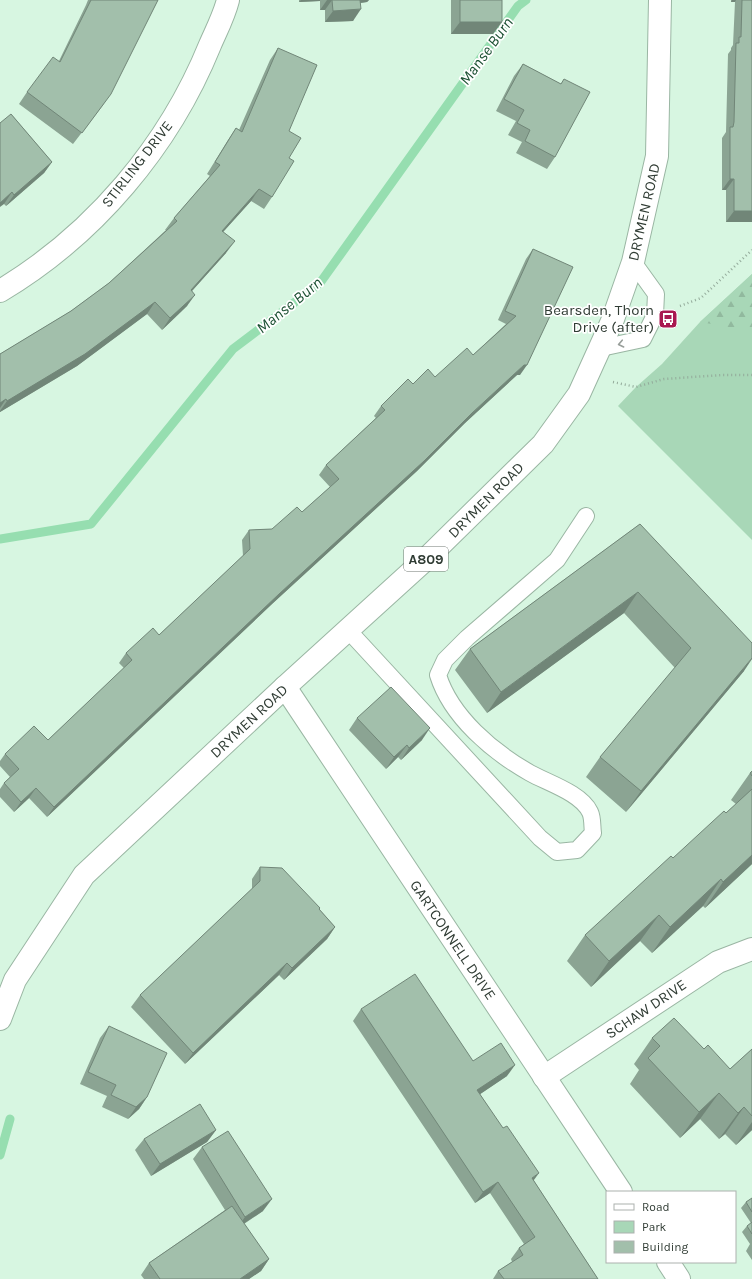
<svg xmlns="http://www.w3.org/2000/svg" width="752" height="1279" viewBox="0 0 752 1279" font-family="Karla,sans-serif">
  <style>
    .green { fill: #a8d7b7 }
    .forest { fill: url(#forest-firs) }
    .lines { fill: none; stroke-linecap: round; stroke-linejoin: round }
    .stream { stroke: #96deb0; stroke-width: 9 }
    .service-casing { stroke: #9ab6a3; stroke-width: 18 }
    .minor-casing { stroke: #9ab6a3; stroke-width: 24 }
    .primary-casing { stroke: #9ab6a3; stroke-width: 24 }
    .path { stroke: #93aa9a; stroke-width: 2.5; stroke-dasharray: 1 3; stroke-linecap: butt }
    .service { stroke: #fff; stroke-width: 16 }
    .minor { stroke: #fff; stroke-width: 22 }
    .primary { stroke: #fff; stroke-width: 22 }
    .wall { fill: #8ba493 }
    .shaded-wall { fill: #718678 }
    .building { fill: #a2bfab; stroke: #718678 }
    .oneway { stroke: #989e9a }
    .labels { text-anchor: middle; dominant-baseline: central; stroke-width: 3.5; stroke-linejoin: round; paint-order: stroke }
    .shield { fill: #fff; stroke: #6e7671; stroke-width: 1 }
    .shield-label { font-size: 14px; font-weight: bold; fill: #303c34 }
    .street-label { font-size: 15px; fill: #303c34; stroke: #fff }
    .poi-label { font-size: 15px; fill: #303c34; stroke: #fff; text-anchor: end }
    .water-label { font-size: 16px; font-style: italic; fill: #1c5133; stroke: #fff }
  </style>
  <defs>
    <pattern id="forest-firs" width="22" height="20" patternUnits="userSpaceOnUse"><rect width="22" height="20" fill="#a8d7b7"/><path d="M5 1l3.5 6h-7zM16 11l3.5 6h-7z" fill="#91b99e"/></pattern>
  </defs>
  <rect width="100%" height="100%" fill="#d7f6e1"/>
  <polygon class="green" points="752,274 752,540 618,406 636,387 662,364 700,322"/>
  <polygon class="forest" points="752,274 752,331 700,322"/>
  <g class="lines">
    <g class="stream">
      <polyline points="0,539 91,524 233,349 320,283 518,6 526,0"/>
      <polyline points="0,1155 10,1119"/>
    </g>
    <g class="service-casing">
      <g id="service">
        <polyline points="601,348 643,339 655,315 656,294 633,262"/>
        <path d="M347,629L540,838L557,852L577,850L593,833C592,827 593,818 590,812C581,793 548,783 530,773C493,752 451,717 438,675L445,660L467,638L557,560L586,516"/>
      </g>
    </g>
    <g class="minor-casing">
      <g id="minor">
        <path d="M0,291C94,235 169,146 210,45C216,31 224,16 228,0"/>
        <polyline points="285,687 621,1192"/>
        <polyline points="544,1077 718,962 752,949"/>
        <polyline points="668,1262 679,1279"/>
      </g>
    </g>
    <g class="primary-casing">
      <polyline id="primary" points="0,1019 15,980 84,875 285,687 427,558 543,444 579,394 613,319 633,262 657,156 660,0"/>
    </g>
    <g class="path">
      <polyline points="680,306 701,298 752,250"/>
      <polyline points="613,382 636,387 664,379 722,375 752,375"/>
    </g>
    <use href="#service" class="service"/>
    <use href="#minor" class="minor"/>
    <use href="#primary" class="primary"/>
  </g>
  <g class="wall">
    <polygon points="88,0 158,0 103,105 73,144 19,104 27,92 59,61 86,5"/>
    <polygon points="299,0 369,0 367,2 360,3 353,21 325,22 325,10 320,10 320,1 299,2"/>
    <polygon points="451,0 502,0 493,34 451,34"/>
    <polygon points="731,0 752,0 752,222 726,222 726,190 722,190 722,138 726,132 728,54 731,50 731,48 733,45 735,2 731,2"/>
    <polygon points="278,48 289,131 289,158 272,197 264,209 251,201 223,232 226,253 192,291 187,306 162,330 147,314 77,366 0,412 0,354 71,311 109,283 166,230 165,230 174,218 210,176 207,174 228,140 236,128 239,130 270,60"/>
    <polygon points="523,64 561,84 564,79 555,157 547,169 516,153 522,142 508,135 516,121 496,111 514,76"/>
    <polygon points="11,114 52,162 44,173 6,206 4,204"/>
    <polygon points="533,249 520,375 517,375 465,423 417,471 272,604 47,817 29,798 14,812 0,797 0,789 4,783 10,777 0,766 0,761 5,754 48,740 124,668 119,663 126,653 159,635 243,556 242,540 249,530 272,529 302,512 330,487 319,475 326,465 376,418 374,416 381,406 413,384 435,377 473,355 506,324 498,320 526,259"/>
    <polygon points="640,524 744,671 626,812 586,777 600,757 675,668 624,613 487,713 455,670 470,649"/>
    <polygon points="357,718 422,740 401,760 398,757 386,769 349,730"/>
    <polygon points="752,771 752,864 705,908 703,906 652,953 640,941 591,987 567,961 585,935 736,804 731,800 750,773"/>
    <polygon points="260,867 320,908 319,909 335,927 327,939 284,980 279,975 185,1064 131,1007 140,995 252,889 252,879"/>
    <polygon points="361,1009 473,1061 507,1076 480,1094 534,1181 598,1279 493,1279 498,1271 512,1262 511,1259 519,1248 524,1244 490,1193 475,1203 353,1021"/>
    <polygon points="109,1026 147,1097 139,1109 128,1119 102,1107 107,1096 80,1084 100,1038"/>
    <polygon points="652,1038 704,1049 730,1069 752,1049 752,1130 736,1145 725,1134 719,1139 700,1119 680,1138 630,1084 639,1070 634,1064"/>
    <polygon points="216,1130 207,1142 151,1176 135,1150 144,1139"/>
    <polygon points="202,1147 263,1211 244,1224 269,1259 261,1271 249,1279 144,1279 141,1275 149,1263 225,1210 193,1159"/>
    <polygon points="752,1198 752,1260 746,1251 750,1244 742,1232 747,1226 751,1223 741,1208 746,1202"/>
  </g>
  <g class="shaded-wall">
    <polygon points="301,0 320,0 320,1 299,2"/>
    <polygon points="327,0 332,0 325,10 320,10"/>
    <polygon points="354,0 369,0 367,2 352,4"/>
    <polygon points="732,0 736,0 735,2 731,2"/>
    <polygon points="361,9 353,21 325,22 333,11"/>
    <polygon points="460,22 502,22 493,34 451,34"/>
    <polygon points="52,162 44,173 6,206 14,195"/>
    <polygon points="730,179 734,179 726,190 722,190"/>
    <polygon points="259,189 251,201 214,242 222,231"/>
    <polygon points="12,192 4,204 0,207 0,203"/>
    <polygon points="734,211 752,211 752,222 726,222"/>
    <polygon points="235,241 226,253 182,302 191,290"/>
    <polygon points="195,295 187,306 162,330 170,318"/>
    <polygon points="155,302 147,314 77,366 0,412 0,411 7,401"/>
    <polygon points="524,365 527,365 520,375 517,375 465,423 417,471 272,604 47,817 54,807 279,594"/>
    <polygon points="6,399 0,408 0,403"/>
    <polygon points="638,592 624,613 487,713 501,692"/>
    <polygon points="752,658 752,659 744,671 626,812 641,791"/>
    <polygon points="430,728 422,740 401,760 409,748"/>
    <polygon points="407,745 398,757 386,769 394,757"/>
    <polygon points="36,788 29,798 14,812 21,802"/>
    <polygon points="752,855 752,864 705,908 723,882"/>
    <polygon points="721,879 703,906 652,953 670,927"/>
    <polygon points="659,915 640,941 591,987 609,961"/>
    <polygon points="335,927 327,939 284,980 292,968"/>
    <polygon points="287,963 279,975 185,1064 193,1053"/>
    <polygon points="515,1065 507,1076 470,1101 477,1090"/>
    <polygon points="719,1093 700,1119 680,1138 699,1112"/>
    <polygon points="147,1097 139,1109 128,1119 136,1107"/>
    <polygon points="744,1107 725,1134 719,1139 738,1113"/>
    <polygon points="752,1122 752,1130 736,1145"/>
    <polygon points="216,1130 207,1142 151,1176 160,1164"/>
    <polygon points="539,1173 531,1184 532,1178"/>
    <polygon points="498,1182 490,1193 475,1203 483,1192"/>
    <polygon points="272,1199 263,1211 237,1228 245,1217"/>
    <polygon points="269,1259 261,1271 249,1279 240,1279"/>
  </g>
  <g class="building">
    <polygon points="91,0 158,0 111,94 82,133 27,92 53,57 60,62"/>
    <polygon points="332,0 360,0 361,9 333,11"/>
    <rect x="460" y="0" width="42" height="22"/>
    <polygon points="742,0 752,0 752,211 734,211 734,179 730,179 730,127 733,127 734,122 736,43 739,43 739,37 741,37"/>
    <polygon points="278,48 317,65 289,131 301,138 289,158 294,161 272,197 259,189 222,231 235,241 191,290 195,295 170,318 155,302 85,354 7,401 6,399 0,403 0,354 71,311 109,283 177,221 174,218 220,165 215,162 236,128 242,132"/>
    <polygon points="523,64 561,84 564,79 590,92 555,157 525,141 530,130 517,123 524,110 504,99"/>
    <polygon points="11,114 52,162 14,195 12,192 0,203 0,123"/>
    <polygon points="533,249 573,267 527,365 524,365 472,413 424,461 279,594 54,807 36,788 21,802 4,783 19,769 5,754 34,726 48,740 132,660 126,653 153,628 159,635 250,549 249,530 272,529 297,507 302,512 339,479 326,465 385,410 381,406 408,379 413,384 428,369 435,377 467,348 473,355 516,316 505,311"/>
    <polygon points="640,524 752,643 752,658 641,791 600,757 691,648 638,592 501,692 470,649"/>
    <polygon points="391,687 430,728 409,748 407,745 394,757 357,718"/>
    <polygon points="752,771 752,776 750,773"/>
    <polygon points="752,789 752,855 723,882 721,879 670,927 659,915 609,961 585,935 671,856 673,858 724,811 726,813"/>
    <polygon points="260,867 282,868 320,908 319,909 335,927 292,968 287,963 193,1053 140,995 260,881"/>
    <polygon points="415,974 473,1061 501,1043 515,1065 477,1090 503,1128 507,1126 539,1173 532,1178 598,1279 504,1279 498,1271 523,1255 519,1248 535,1237 498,1182 483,1192 361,1009"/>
    <polygon points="674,1018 704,1049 708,1045 730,1069 752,1049 752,1116 744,1107 738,1113 719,1093 699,1112 648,1058 660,1046 652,1038"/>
    <polygon points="109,1026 167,1053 147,1097 136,1107 111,1095 116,1085 88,1072"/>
    <polygon points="200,1104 216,1130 160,1164 144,1139"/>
    <polygon points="228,1131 272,1199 245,1217 202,1147"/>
    <polygon points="752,1198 752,1212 746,1202"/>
    <polygon points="232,1206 269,1259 240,1279 160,1279 149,1263"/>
    <polygon points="752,1222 752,1234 747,1226"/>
  </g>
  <defs><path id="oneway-chevron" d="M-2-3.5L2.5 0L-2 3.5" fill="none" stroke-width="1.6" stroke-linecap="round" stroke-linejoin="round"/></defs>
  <use class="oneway" href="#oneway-chevron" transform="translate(621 344) rotate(168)"/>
  <defs>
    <g id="bus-square" transform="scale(1)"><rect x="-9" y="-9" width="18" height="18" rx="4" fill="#a91750" stroke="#fff"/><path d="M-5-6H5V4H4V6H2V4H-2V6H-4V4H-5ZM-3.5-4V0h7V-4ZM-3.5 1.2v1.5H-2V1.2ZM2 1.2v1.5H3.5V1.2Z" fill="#fff"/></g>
  </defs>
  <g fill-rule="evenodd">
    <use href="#bus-square" x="668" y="319"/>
  </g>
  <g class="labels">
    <rect class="shield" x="404" y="547" width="44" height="24" rx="3"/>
    <g class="shield-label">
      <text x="426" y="559">A809</text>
    </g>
    <g class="street-label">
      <text transform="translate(137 164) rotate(-52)">STIRLING DRIVE</text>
      <text transform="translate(644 212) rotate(-77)">DRYMEN ROAD</text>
      <text transform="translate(486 500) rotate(-45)">DRYMEN ROAD</text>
      <text transform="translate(249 721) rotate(-43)">DRYMEN ROAD</text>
      <text transform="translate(453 940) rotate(56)">GARTCONNELL DRIVE</text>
      <text transform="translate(646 1009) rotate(-34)">SCHAW DRIVE</text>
    </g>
    <g class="poi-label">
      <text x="654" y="310">Bearsden, Thorn<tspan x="654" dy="17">Drive (after)</tspan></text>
    </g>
    <g class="water-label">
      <text transform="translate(486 51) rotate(-54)">Manse Burn</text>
      <text transform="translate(289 305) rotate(-39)">Manse Burn</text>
    </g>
  </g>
  <rect x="606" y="1191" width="130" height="72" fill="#ffffff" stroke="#acb1ae"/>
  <rect x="614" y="1204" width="20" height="6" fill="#ffffff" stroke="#acb1ae"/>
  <text x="642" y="1211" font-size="12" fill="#303c34">Road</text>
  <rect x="614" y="1221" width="20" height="12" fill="#a8d7b7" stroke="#acb1ae"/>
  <text x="642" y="1231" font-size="12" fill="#303c34">Park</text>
  <rect x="614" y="1241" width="20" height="12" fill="#a2bfab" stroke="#acb1ae"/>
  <text x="642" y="1251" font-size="12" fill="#303c34">Building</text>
</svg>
